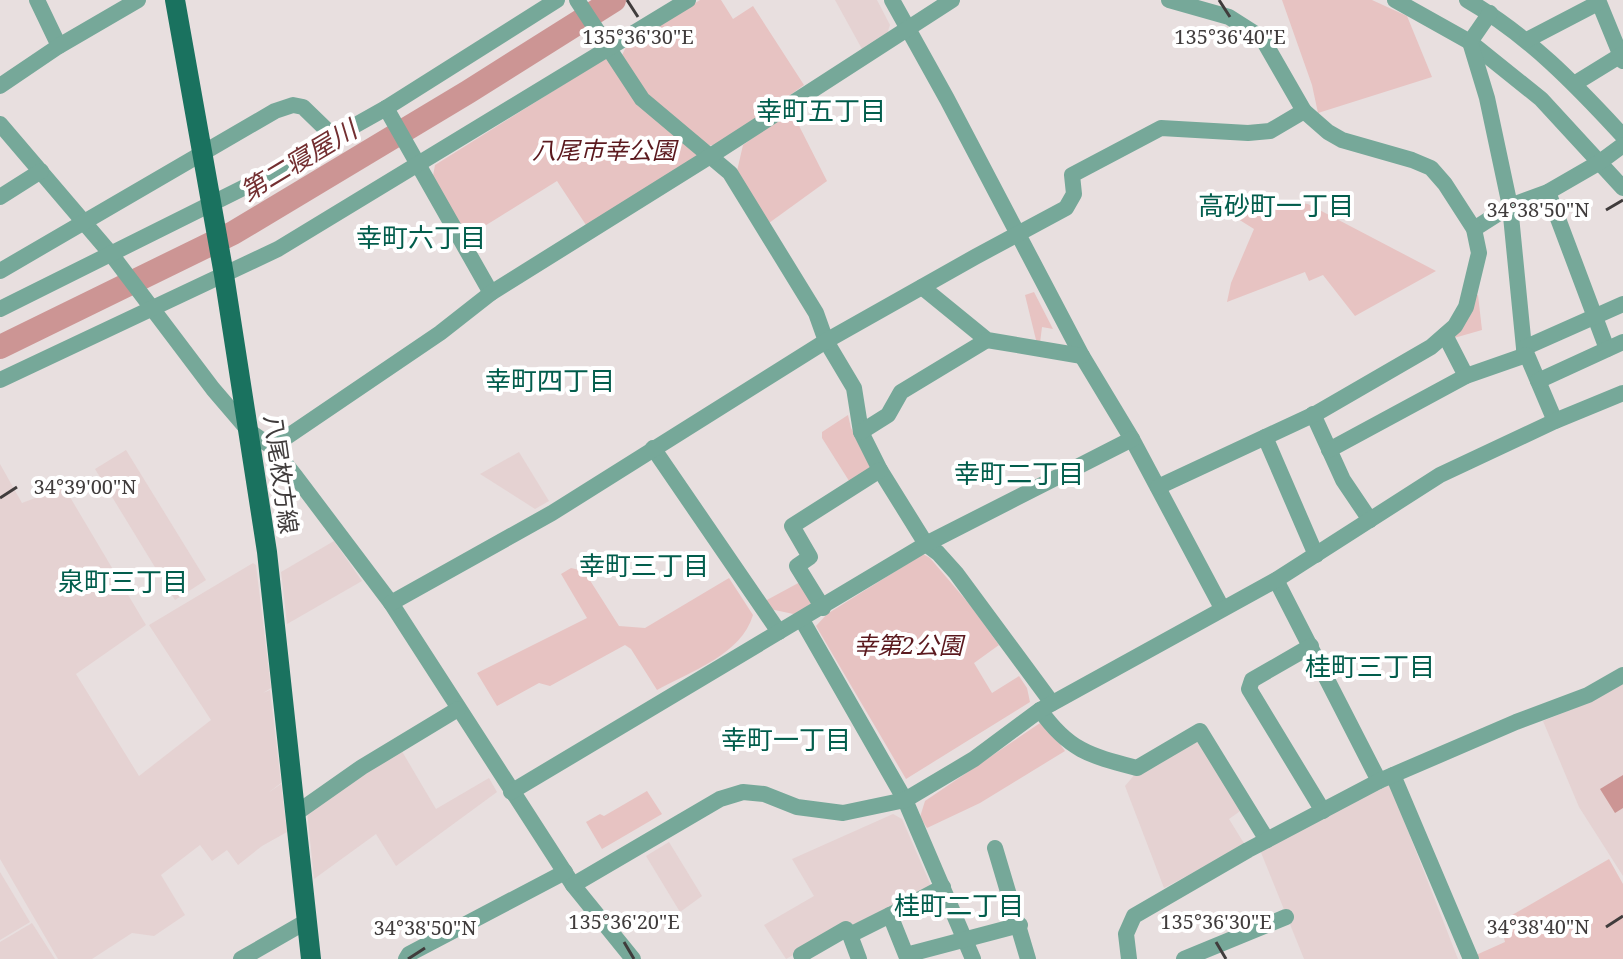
<svg xmlns="http://www.w3.org/2000/svg" width="1623" height="959" viewBox="0 0 1623 959" font-family="'Noto Serif','Noto Sans JP',serif">
  <style>
    .built { fill: #e5d2d2 }
    .green { fill: #e7c3c2 }
    .water { fill: #cc9594 }
    .lines { fill: none; stroke-linecap: round; stroke-linejoin: round }
    .river { stroke: #cc9594; stroke-width: 24 }
    .minor { stroke: #76a899; stroke-width: 16 }
    .primary { stroke: #1a725f; stroke-width: 20 }
    .ticks { fill: none; stroke: #403c3c; stroke-width: 3 }
    .labels { text-anchor: middle; dominant-baseline: central; stroke-width: 8; stroke-linejoin: round; paint-order: stroke }
    .park-label { font-size: 24px; font-style: italic; fill: #5b191e; stroke: #fff }
    .street-label { font-size: 24px; fill: #403c3c; stroke: #fff }
    .neighbourhood-label { font-size: 26px; fill: #025d4c; stroke: #fff }
    .water-label { font-size: 26px; font-style: italic; fill: #732f31; stroke: #fff }
    .ticks-label { font-size: 20px; text-anchor: middle; fill: #403c3c; stroke: #fff; stroke-width: 8; stroke-linejoin: round; paint-order: stroke }
  </style>
  <rect width="100%" height="100%" fill="#e8dfdf"/>
  <g class="built">
    <polygon points="835,0 877,0 890,25 887,34 862,49"/>
    <polygon points="126,450 206,580 175,600 95,469"/>
    <polygon points="519,452 549,501 535,509 480,474"/>
    <polygon points="0,464 22,503 64,487 146,625 76,674 139,776 211,720 149,625 253,563 256,565 271,688 263,693 270,690 281,783 268,793 281,784 287,832 262,846 238,865 227,850 212,861 200,845 161,875 185,915 154,936 132,933 92,959 58,959 0,859"/>
    <polygon points="334,541 362,581 287,624 281,572"/>
    <polygon points="1623,682 1623,876 1579,807 1543,721 1592,701"/>
    <polygon points="1199,738 1243,809 1229,819 1245,845 1164,888 1125,786 1136,773"/>
    <polygon points="400,748 436,809 489,778 497,792 396,866 376,834 314,879 307,811"/>
    <polygon points="1389,782 1458,959 1304,959 1260,850"/>
    <polygon points="893,814 902,819 932,888 854,928 849,924 786,959 764,925 814,896 792,859"/>
    <polygon points="669,842 702,896 680,912 646,856"/>
    <polygon points="0,872 30,922 0,940"/>
    <polygon points="32,923 55,959 0,959 0,942"/>
  </g>
  <g class="green">
    <polygon points="700,0 721,0 733,19 753,6 804,85 722,144 706,146 645,95 620,59 626,47"/>
    <polygon points="1282,0 1372,0 1407,16 1432,77 1318,113 1312,85"/>
    <polygon points="606,58 698,152 697,159 586,225 557,181 467,237 433,176 435,165"/>
    <polygon points="791,110 827,181 769,223 737,171 743,145"/>
    <polygon points="1247,196 1308,204 1436,271 1355,316 1323,275 1309,281 1305,272 1227,302 1231,283 1254,229 1222,209 1222,197"/>
    <polygon points="1034,292 1053,329 1042,327 1040,343 1037,344 1025,295"/>
    <polygon points="1478,295 1482,330 1454,338 1473,296"/>
    <polygon points="848,415 851,428 871,463 869,472 851,484 822,438 822,432"/>
    <polygon points="923,554 930,558 970,605 999,645 974,663 992,693 1019,676 1027,688 1030,702 906,779 816,626 827,614"/>
    <path d="M571,568L584,571L619,626L645,628L729,578L753,615C741,655 691,671 657,690L631,649L625,645L550,686L539,683L497,706L477,673L587,618L561,574Z"/>
    <polygon points="802,581 811,595 811,606 798,615 770,609 765,601"/>
    <polygon points="1043,721 1065,751 980,803 927,828 920,817 925,801"/>
    <polygon points="647,791 662,814 602,849 586,822 600,814 604,816"/>
    <polygon points="1609,859 1623,884 1623,959 1478,959 1476,955 1505,942 1500,922"/>
  </g>
  <polygon class="water" points="1623,775 1623,808 1615,813 1600,789"/>
  <g class="lines">
    <polyline class="river" points="0,347 233,233 468,92 614,0"/>
    <g class="minor">
      <polyline points="37,0 59,46"/>
      <polyline points="577,0 642,99 730,173 816,313 826,341 854,388 861,432 880,470 926,544 938,553 956,573 1052,703"/>
      <polyline points="892,0 947,99 1082,356 1132,439 1222,608"/>
      <polyline points="1169,0 1229,17 1262,38 1304,111"/>
      <polyline points="1395,0 1470,42 1541,99 1623,188"/>
      <path d="M1467,0C1528,35 1576,85 1623,136"/>
      <polyline points="1598,0 1623,61"/>
      <polyline points="1490,13 1470,42 1487,98 1510,206 1524,348 1555,421"/>
      <polyline points="1527,40 1598,3"/>
      <polyline points="1574,84 1621,55"/>
      <polyline points="0,86 59,46 138,0"/>
      <polyline points="386,108 491,293"/>
      <polyline points="0,124 111,254 213,389 249,431 272,447 296,477 391,603 573,885 633,959"/>
      <polyline points="1548,192 1607,349"/>
      <polyline points="0,197 41,171"/>
      <polyline points="1474,229 1510,206 1548,192 1600,162 1623,145"/>
      <polyline points="0,271 275,111 293,105 303,107 335,138"/>
      <polyline points="922,287 987,340 1082,356"/>
      <polyline points="0,309 249,185 386,108 557,0"/>
      <polyline points="1445,335 1466,376"/>
      <polyline points="1524,348 1623,304"/>
      <polyline points="0,380 278,249 688,0"/>
      <polyline points="1538,381 1623,342"/>
      <polyline points="1313,414 1343,480 1370,520"/>
      <polyline points="861,432 888,415 901,392 987,340"/>
      <polyline points="1265,437 1316,555"/>
      <polyline points="272,447 440,333 491,293 712,155 952,0"/>
      <polyline points="653,448 779,632"/>
      <polyline points="1329,450 1466,376 1526,355"/>
      <polyline points="1276,580 1379,781"/>
      <polyline points="391,603 552,513 826,341 975,257 1066,208 1074,194 1072,175 1161,128 1248,133 1270,131 1304,111 1328,132 1342,140 1412,160 1431,168 1445,184 1474,229 1479,253 1466,307 1455,326 1431,347 1317,413 1158,487"/>
      <polyline points="823,608 797,566 810,557 792,526 880,470"/>
      <polyline points="802,620 905,800 973,959"/>
      <polyline points="1311,646 1252,680 1249,689 1323,811"/>
      <path d="M1040,710C1069,751 1091,756 1137,768L1200,731L1267,840"/>
      <polyline points="1393,775 1471,959"/>
      <polyline points="511,792 926,544 1132,439"/>
      <polyline points="295,814 362,767 458,709"/>
      <polyline points="995,848 1028,959"/>
      <polyline points="573,885 720,799 743,792 764,794 797,807 843,813 905,800 974,759 1040,710 1276,580 1440,475 1555,421 1623,393"/>
      <polyline points="943,887 890,915 906,955 1020,925"/>
      <polyline points="850,935 859,959"/>
      <polyline points="801,955 846,929 850,935 890,915"/>
      <polyline points="241,959 307,921"/>
      <polyline points="406,959 409,954 565,872"/>
      <polyline points="1129,959 1126,934 1134,916 1248,850 1379,781 1516,722 1588,695 1623,675"/>
      <polyline points="1184,959 1286,917"/>
    </g>
    <polyline class="primary" points="175,0 224,275 267,552 311,959"/>
  </g>
  <path class="ticks" d="M627,0L638,17M1219,0L1230,17M1606,210L1623,200M0,498L17,487M1606,927L1623,916M624,942L634,959M1216,942L1226,959M408,959L425,948"/>
  <g class="labels">
    <g class="park-label">
      <text x="604" y="149">八尾市幸公園</text>
      <text x="908" y="644">幸第2公園</text>
    </g>
    <g class="street-label">
      <text transform="translate(282 474) rotate(82)">八尾枚方線</text>
    </g>
    <g class="neighbourhood-label">
      <text x="821" y="110">幸町五丁目</text>
      <text x="1276" y="205">高砂町一丁目</text>
      <text x="421" y="237">幸町六丁目</text>
      <text x="550" y="380">幸町四丁目</text>
      <text x="1019" y="473">幸町二丁目</text>
      <text x="644" y="565">幸町三丁目</text>
      <text x="123" y="581">泉町三丁目</text>
      <text x="1370" y="666">桂町三丁目</text>
      <text x="786" y="739">幸町一丁目</text>
      <text x="959" y="905">桂町二丁目</text>
    </g>
    <g class="water-label">
      <text transform="translate(298 160) rotate(-31)">第二寝屋川</text>
    </g>
  </g>
  <g class="ticks-label">
    <text x="638" y="44">135°36'30"E</text>
    <text x="1230" y="44">135°36'40"E</text>
    <text x="1538" y="217">34°38'50"N</text>
    <text x="85" y="494">34°39'00"N</text>
    <text x="624" y="929">135°36'20"E</text>
    <text x="1216" y="929">135°36'30"E</text>
    <text x="1538" y="934">34°38'40"N</text>
    <text x="425" y="935">34°38'50"N</text>
  </g>
</svg>
